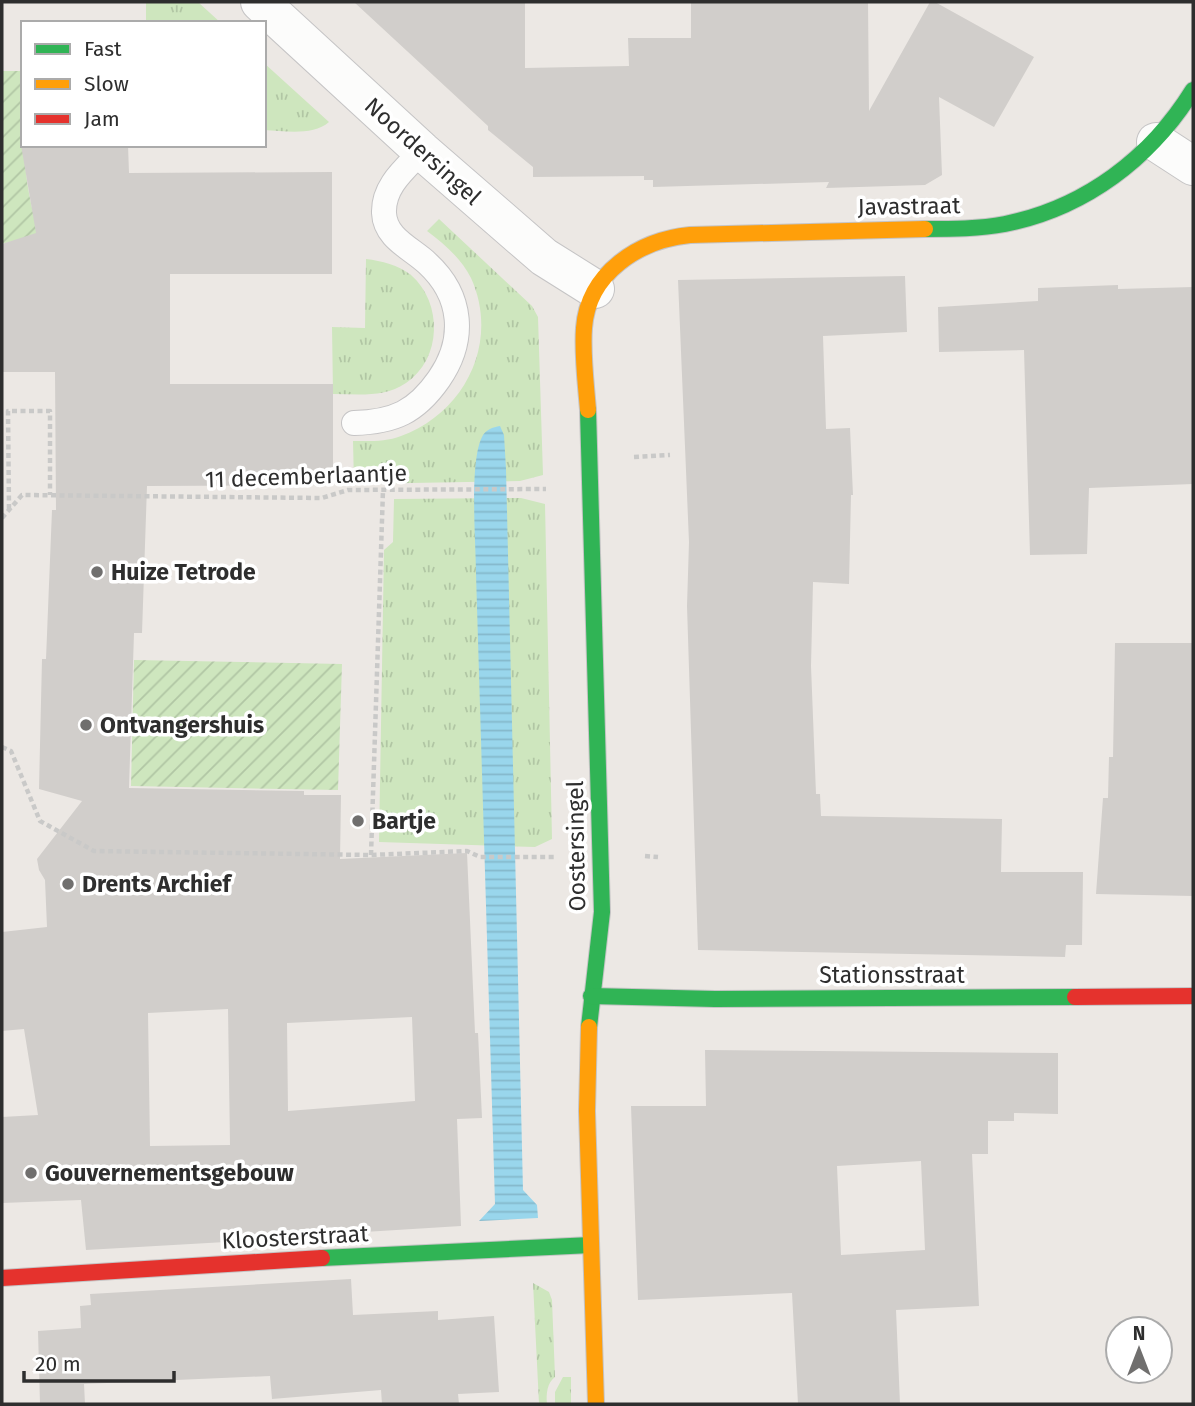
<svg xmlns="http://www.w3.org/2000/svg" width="1195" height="1406" viewBox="0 0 1195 1406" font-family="'Fira Sans',sans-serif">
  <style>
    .grass { fill: url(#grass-tufts) }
    .garden { fill: url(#garden-furrows) }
    .water { fill: url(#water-rules) }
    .building { fill: #d1cecb; fill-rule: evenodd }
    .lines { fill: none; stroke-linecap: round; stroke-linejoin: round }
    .lane-casing { stroke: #c5c4c5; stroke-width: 26 }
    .street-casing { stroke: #c5c4c5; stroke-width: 40 }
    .fast-casing { stroke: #c5c4c5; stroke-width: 18 }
    .slow-casing { stroke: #c5c4c5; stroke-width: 18 }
    .jam-casing { stroke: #c5c4c5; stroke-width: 18 }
    .path { stroke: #c9c9c8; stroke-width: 4.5; stroke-dasharray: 5 3.5; stroke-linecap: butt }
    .lane { stroke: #fcfcfb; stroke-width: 24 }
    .street { stroke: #fcfcfb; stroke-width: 38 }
    .fast { stroke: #30b455; stroke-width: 16 }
    .slow { stroke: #ff9f0a; stroke-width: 16 }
    .jam { stroke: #e5322d; stroke-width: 16 }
    .poi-dot { fill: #706f6e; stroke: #fff; stroke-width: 2.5 }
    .labels { text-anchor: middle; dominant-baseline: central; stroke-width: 7; stroke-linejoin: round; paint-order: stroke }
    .street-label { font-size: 23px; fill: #2e2e2e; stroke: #fff }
    .poi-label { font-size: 23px; font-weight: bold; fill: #2e2e2e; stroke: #fff; text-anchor: start }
  </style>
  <defs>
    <pattern id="grass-tufts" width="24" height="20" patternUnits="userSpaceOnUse" patternTransform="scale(1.75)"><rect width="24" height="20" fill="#cee6be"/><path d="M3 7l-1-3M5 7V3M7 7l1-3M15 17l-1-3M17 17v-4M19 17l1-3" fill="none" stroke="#b1c6a4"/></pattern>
    <pattern id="garden-furrows" width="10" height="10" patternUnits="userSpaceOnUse" patternTransform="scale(1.75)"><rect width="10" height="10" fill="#cee6be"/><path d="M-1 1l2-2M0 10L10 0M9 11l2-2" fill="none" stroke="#b1c6a4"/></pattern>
    <pattern id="water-rules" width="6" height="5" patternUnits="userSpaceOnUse" patternTransform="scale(1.75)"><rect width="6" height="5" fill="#99d6ec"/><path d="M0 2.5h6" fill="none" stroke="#84b8cb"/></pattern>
  </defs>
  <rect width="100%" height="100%" fill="#ece8e4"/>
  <g class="grass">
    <polygon points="146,2 198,2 221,23 146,23"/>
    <path d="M264,63L329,122C313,136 285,131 264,130Z"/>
    <path d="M439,219L532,306L538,317L543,475L520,481L354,484L353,441C369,441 386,442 401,436C465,413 500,342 471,278C461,258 444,244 427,231Z"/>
    <path d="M366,259C382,261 398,265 411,275C443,303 442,359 406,383C384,398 358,394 333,394L332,327L365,328Z"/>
    <polygon points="521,498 545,504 552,839 535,847 379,842 384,550 393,542 394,499"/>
    <path d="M533,1283L549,1292L552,1300L555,1377C547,1383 546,1394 547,1404H539Z"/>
    <polygon points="563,1377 571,1377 571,1404 555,1404 555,1392"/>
  </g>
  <g class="garden">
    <path d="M2,71H23C23,135 21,176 40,238L21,239L2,244Z"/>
    <polygon points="134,660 342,664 338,790 131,786"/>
  </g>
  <path class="water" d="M500,426L504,435L506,469L523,1190L537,1205L538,1218L479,1221L495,1204L476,574C476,543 469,463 482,437C485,430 493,427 500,426Z"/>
  <g class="building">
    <polygon points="354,2 525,2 525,68 629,66 628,38 691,38 691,2 868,2 869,111 930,2 935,2 1034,57 994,127 939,97 942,175 925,185 826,188 829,182 653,187 653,180 644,180 644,176 533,177 533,167 488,130 488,126"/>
    <path d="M21,145H128L129,173L332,172V274H170V384H333V485L147,486L142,633H134L129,788L304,791V795H341L340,859L467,853L475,1033H478L482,1118L457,1119L461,1226L348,1233V1235L86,1250L81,1200L2,1203V1117L38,1115L24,1029L2,1031V932L47,927L45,880L39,870L37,859L82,801L39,789L42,659H46L52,510H56L55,372H2V244L36,233ZM228,1009L230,1145L150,1146L148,1013ZM412,1017L415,1101L288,1111L287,1023Z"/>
    <polygon points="905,276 907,332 823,336 826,429 850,428 853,495 851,495 849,584 813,582 811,666 816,794 820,794 821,816 1002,819 1001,872 1083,872 1082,945 1066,945 1065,957 698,950 687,606 689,542 678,280"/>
    <polygon points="1118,285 1118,289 1193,287 1193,484 1089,488 1087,554 1030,555 1024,350 939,352 938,307 1038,301 1038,288"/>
    <polygon points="1115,643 1193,643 1193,896 1096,894 1103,798 1108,798 1109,757 1113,757"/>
    <path d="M705,1050L1058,1053V1114L1014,1113V1121H988V1154H972L979,1306L896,1310L900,1404H798L792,1293L638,1300L631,1106H706ZM921,1161L925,1250L841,1255L837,1166Z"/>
    <polygon points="351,1279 353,1315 438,1311 438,1320 494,1316 499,1392 458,1394 459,1404 382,1404 381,1390 272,1399 270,1376 84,1384 85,1404 40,1404 38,1331 81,1328 80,1306 91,1305 90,1294"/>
  </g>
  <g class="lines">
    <g class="lane-casing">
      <path id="lane" d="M354,423C394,422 416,412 439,379C466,340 463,296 427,263C411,248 385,238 384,213C383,186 405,169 422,151"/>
    </g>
    <g class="street-casing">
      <g id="street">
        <polyline points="260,2 422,151 544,257 595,289"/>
        <polyline points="1156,142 1193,166"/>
      </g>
    </g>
    <g class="fast-casing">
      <g id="fast">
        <path d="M925,229C952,229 979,229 1005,224C1085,208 1151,158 1193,90"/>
        <polyline points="588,410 602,912 589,1027"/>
        <polyline points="591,996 715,999 1075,997"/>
        <polyline points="322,1258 591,1245"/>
      </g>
    </g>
    <g class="slow-casing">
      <g id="slow">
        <path d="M588,410C586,384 582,355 584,328C588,273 639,240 690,235L925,229"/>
        <polyline points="589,1027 587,1111 596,1404"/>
      </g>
    </g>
    <g class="jam-casing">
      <g id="jam">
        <polyline points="1075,997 1193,996"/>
        <polyline points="2,1278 322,1258"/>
      </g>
    </g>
    <g class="path">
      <polyline points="634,457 670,455"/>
      <polyline points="9,509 8,411 50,411 50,495"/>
      <polyline points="2,518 22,495 322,498 348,490 546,489"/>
      <polyline points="2,747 11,751 40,821 94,851 371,855 467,851 480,857 556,857"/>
      <polyline points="371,855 383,490"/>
      <polyline points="645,856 658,857"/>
    </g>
    <use href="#lane" class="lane"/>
    <use href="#street" class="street"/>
    <use href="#fast" class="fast"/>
    <use href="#slow" class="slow"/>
    <use href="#jam" class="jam"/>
  </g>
  <g class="poi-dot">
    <circle cx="97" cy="572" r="7"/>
    <circle cx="86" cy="725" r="7"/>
    <circle cx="358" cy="821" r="7"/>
    <circle cx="68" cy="884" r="7"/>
    <circle cx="31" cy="1173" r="7"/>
  </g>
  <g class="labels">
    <g class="street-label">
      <text transform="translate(423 151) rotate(42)">Noordersingel</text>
      <text transform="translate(909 206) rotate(-1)">Javastraat</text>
      <text transform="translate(306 476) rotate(-2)">11 decemberlaantje</text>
      <text transform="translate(576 846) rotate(-91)">Oostersingel</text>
      <text x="892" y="975">Stationsstraat</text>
      <text transform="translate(295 1237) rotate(-3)">Kloosterstraat</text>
    </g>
    <g class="poi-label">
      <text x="111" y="572">Huize Tetrode</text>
      <text x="100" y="725">Ontvangershuis</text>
      <text x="372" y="821">Bartje</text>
      <text x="82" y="884">Drents Archief</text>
      <text x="45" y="1173">Gouvernementsgebouw</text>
    </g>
  </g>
  <rect width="1195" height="1406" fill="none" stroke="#2e2e2e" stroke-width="7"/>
  <rect x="21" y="21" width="245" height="126" fill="#ffffff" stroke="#ababab" stroke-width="2"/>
  <rect x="35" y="44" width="35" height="10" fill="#30b455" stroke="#ababab" stroke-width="2"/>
  <text x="84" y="56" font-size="21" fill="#2e2e2e">Fast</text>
  <rect x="35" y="79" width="35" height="10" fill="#ff9f0a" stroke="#ababab" stroke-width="2"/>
  <text x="84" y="91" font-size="21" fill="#2e2e2e">Slow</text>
  <rect x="35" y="114" width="35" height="10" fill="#e5322d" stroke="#ababab" stroke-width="2"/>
  <text x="84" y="126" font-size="21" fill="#2e2e2e">Jam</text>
  <g transform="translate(1139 1350)"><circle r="33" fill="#ffffff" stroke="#ababab" stroke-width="2"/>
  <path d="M0-5L12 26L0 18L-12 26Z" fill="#706f6e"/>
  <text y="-10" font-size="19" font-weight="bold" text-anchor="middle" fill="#2e2e2e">N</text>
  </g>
  <path d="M24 1371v10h150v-10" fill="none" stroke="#2e2e2e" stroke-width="3.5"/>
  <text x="35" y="1371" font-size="21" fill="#2e2e2e" stroke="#ffffff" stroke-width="5" paint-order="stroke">20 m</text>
</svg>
